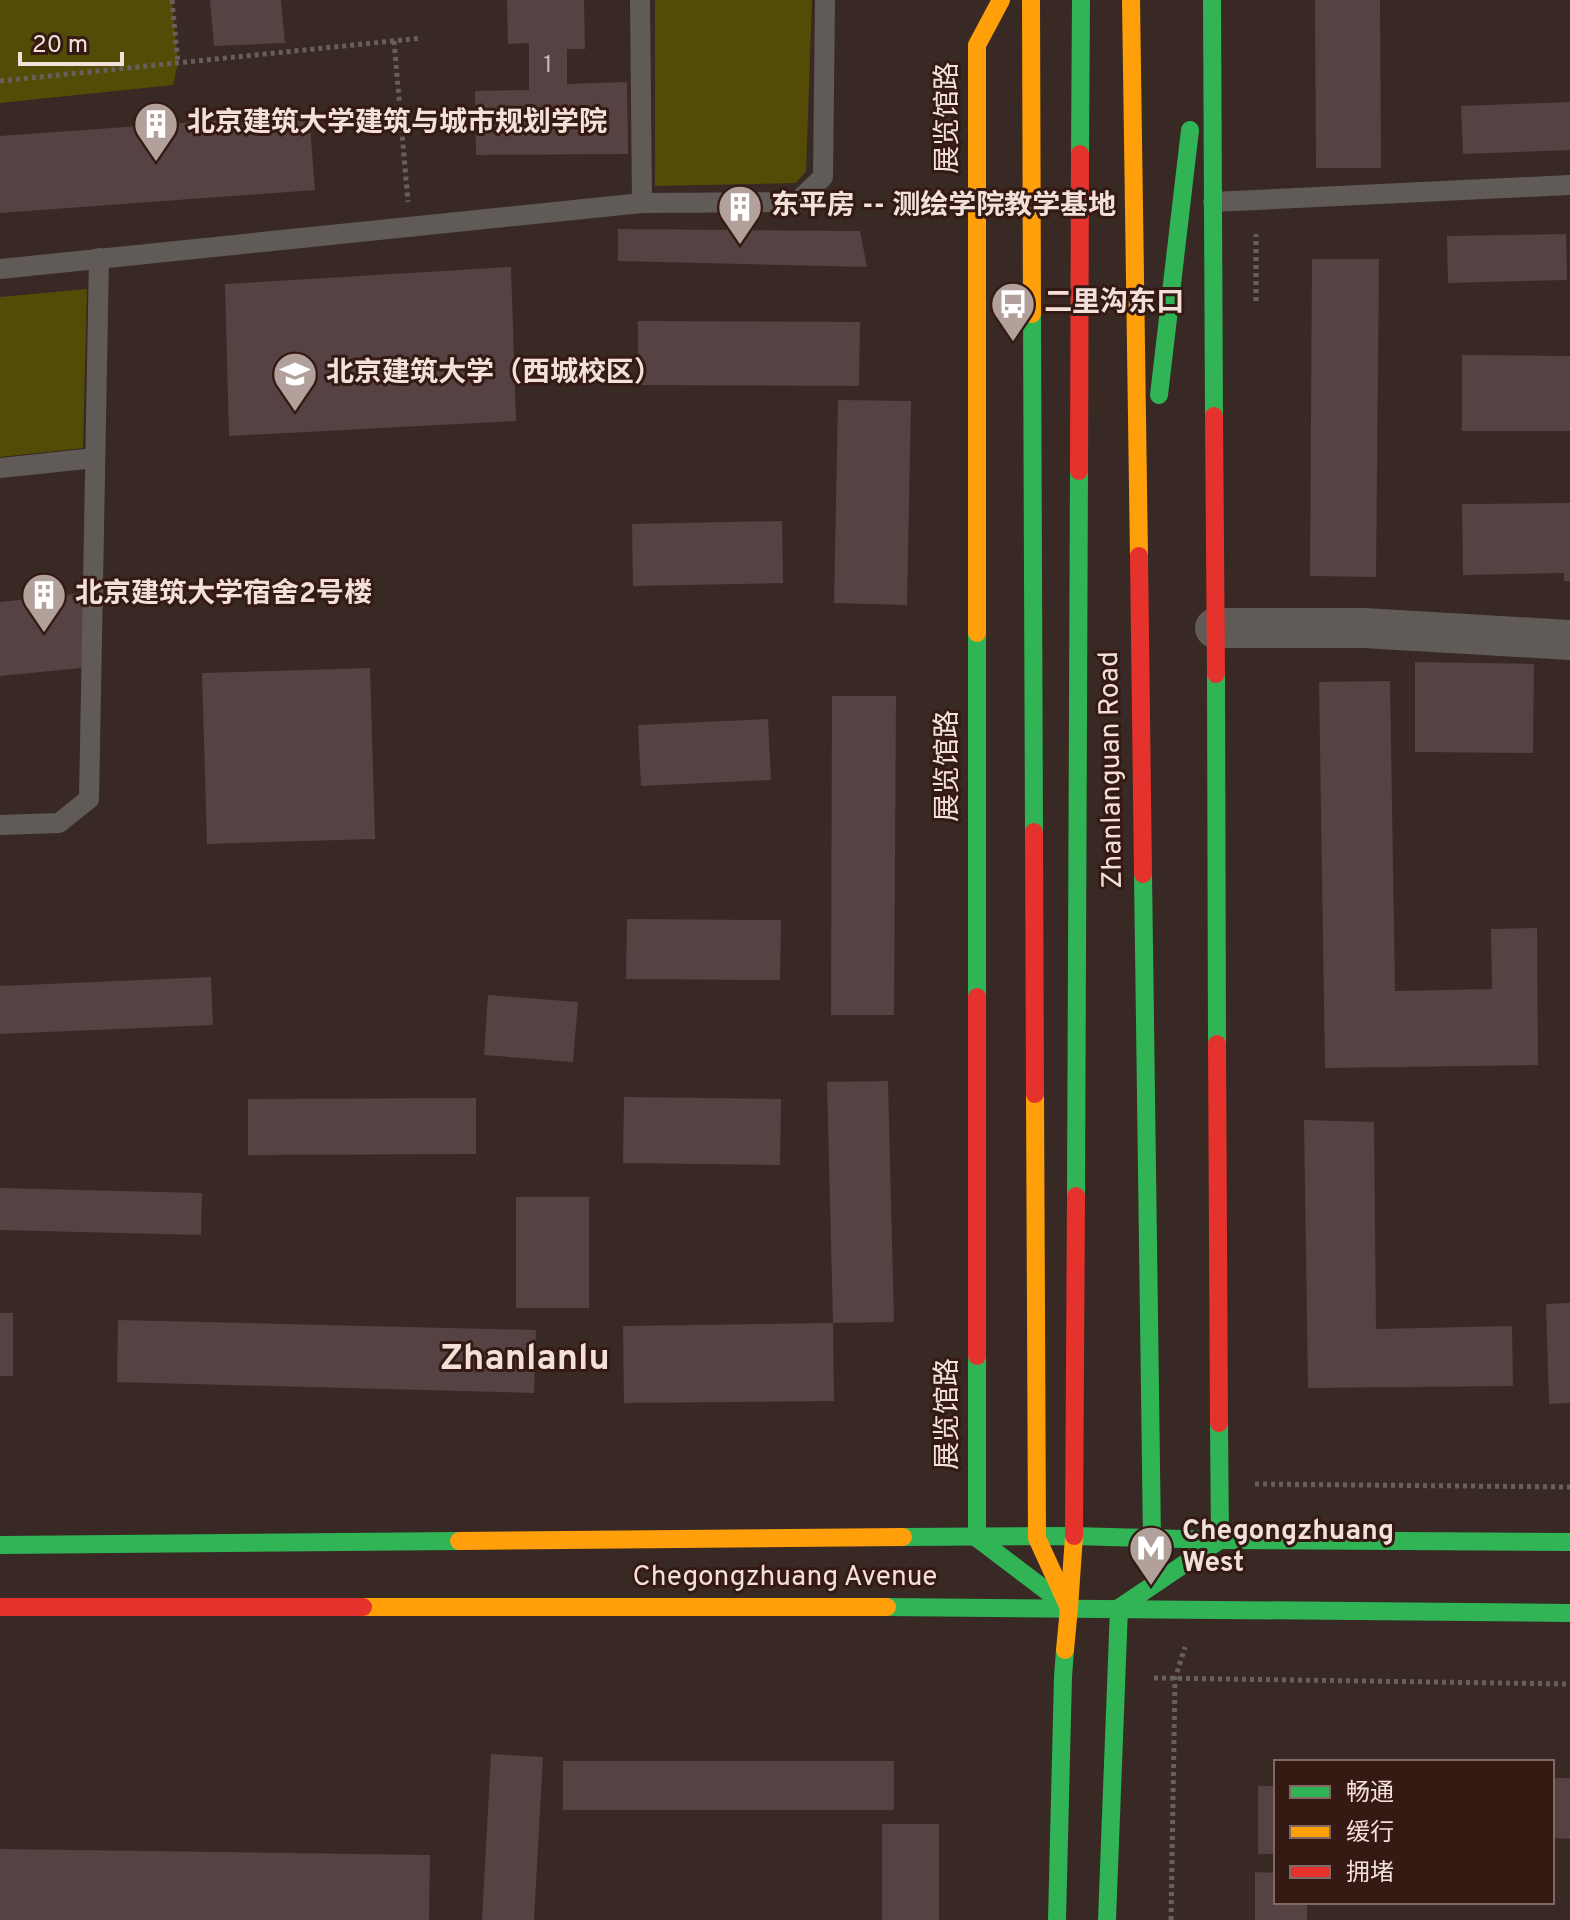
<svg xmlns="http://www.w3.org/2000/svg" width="1570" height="1920" viewBox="0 0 1570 1920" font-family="Overpass,'Noto Sans SC',sans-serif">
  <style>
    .green { fill: #524c07 }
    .building { fill: #564143 }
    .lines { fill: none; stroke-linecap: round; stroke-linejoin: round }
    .path { stroke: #675f5c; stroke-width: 5; stroke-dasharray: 4 4; stroke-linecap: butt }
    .lane { stroke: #615b57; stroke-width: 20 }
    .street { stroke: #615b57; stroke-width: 40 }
    .fast { stroke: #30b455; stroke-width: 18 }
    .slow { stroke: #ff9f0a; stroke-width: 18 }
    .jam { stroke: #e5322d; stroke-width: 18 }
    .labels { text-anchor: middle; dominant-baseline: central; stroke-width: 6; stroke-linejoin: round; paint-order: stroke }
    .number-label { font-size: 24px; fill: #ccb8b5 }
    .street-label { font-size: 28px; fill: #f3e0db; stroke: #351a13 }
    .poi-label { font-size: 28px; font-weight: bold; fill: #f3e0db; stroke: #351a13; text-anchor: start }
    .district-label { font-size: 36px; font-weight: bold; fill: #f3e0db; stroke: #351a13 }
  </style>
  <rect width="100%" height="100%" fill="#382924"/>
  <g class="green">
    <polygon points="0,0 172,0 178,63 173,85 0,103"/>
    <polygon points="655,0 812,0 806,171 796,183 655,186"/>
    <polygon points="87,289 83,448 0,457 0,297"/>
  </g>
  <g class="building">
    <polygon points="210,0 281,0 285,43 214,46"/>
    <polygon points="507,0 584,0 585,49 567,49 567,84 627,82 628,154 476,155 475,91 529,90 529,43 508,44"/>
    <polygon points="1315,0 1380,0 1381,168 1316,168"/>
    <polygon points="1570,102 1570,150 1463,154 1461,106"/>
    <polygon points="309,114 315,190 0,213 0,136"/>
    <polygon points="618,229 860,231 867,267 618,261"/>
    <polygon points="1566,234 1567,280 1448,283 1447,236"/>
    <polygon points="1312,259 1379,259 1376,577 1310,576"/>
    <polygon points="511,267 516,421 229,436 225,284"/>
    <polygon points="638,321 860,322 859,386 638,385"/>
    <polygon points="1462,355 1570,356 1570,431 1462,431"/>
    <polygon points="838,400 911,401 907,605 834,603"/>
    <polygon points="1565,503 1570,503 1570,581 1564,581 1564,573 1463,575 1462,504"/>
    <polygon points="782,521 783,583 633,586 632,524"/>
    <polygon points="83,593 91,667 0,676 0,602"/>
    <polygon points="1415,662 1534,664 1533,753 1415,752"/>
    <polygon points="370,668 375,839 207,844 202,673"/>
    <polygon points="1390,681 1395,991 1492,989 1491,929 1537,928 1538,1065 1325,1068 1319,682"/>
    <polygon points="832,696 896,696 894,1015 831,1015"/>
    <polygon points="768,719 771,780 641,786 638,725"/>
    <polygon points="627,919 781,920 780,980 626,979"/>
    <polygon points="211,977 213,1025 0,1034 0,986"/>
    <polygon points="488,995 578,1002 573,1062 484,1055"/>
    <polygon points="888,1081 894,1322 833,1323 834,1401 624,1403 623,1326 833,1323 827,1082"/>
    <polygon points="624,1097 781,1099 780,1165 623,1163"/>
    <polygon points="476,1098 476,1154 248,1155 248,1099"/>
    <polygon points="1304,1120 1374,1122 1376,1329 1512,1326 1513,1386 1308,1388"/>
    <polygon points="0,1188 202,1193 201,1235 0,1230"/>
    <rect x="516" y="1197" width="73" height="111"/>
    <polygon points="1570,1303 1570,1403 1549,1404 1546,1304"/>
    <rect x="0" y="1313" width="13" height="63"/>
    <polygon points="118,1320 536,1330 534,1393 117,1382"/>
    <polygon points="491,1754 543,1757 534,1920 482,1920"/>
    <rect x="563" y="1761" width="331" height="49"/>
    <polygon points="1552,1778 1570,1778 1570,1839 1552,1838"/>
    <rect x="1258" y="1786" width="18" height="68"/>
    <rect x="882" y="1824" width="57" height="96"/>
    <polygon points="0,1849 430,1855 429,1920 0,1920"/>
    <polygon points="1255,1872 1276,1873 1276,1902 1307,1902 1307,1920 1255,1920"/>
  </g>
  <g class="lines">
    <g class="path">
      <polyline points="172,0 178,63"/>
      <polyline points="394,41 408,202"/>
      <polyline points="0,81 422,38"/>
      <polyline points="1256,301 1256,234"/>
      <polyline points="1255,1484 1570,1487"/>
      <polyline points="1154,1678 1570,1684"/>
      <polyline points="1171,1920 1175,1679 1185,1647"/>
    </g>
    <g class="lane">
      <polyline points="1213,202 1570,185"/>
      <polyline points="642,203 797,202 823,177 825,0"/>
      <polyline points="0,269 642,203 640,0"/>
      <polyline points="0,468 95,458"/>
      <polyline points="0,825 59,823 89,799 99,258"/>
    </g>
    <polyline class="street" points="1215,628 1364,628 1570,640"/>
    <g class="fast">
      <polyline points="1212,0 1214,416"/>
      <polyline points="1080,154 1081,0"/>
      <polyline points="1032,314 1034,832"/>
      <polyline points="1159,395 1190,130"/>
      <polyline points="977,633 977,997"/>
      <polyline points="1216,674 1217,1044"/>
      <polyline points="1143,874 1152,1539"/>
      <polyline points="1076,1196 1079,471"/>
      <polyline points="977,1356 977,1538 1064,1604"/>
      <polyline points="903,1537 1074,1536 1220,1540 1570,1542"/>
      <polyline points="0,1545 459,1541"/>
      <polyline points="887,1607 1570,1613"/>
      <polyline points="1057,1920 1063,1677 1065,1650"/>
      <polyline points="1107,1920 1119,1608 1220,1540 1219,1423"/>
    </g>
    <g class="slow">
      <polyline points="1031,0 1032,314"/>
      <polyline points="1131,0 1139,556"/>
      <polyline points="977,633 977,45 1001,0"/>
      <polyline points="1035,1094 1037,1538 1069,1608 1065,1650"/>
      <polyline points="459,1541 903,1537"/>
      <polyline points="363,1607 887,1607"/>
      <polyline points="1069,1608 1074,1536"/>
    </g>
    <g class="jam">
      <polyline points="1214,416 1216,674"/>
      <polyline points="1079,471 1080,154"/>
      <polyline points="1139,556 1143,874"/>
      <polyline points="1034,832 1035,1094"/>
      <polyline points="977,997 977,1356"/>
      <polyline points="1217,1044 1219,1423"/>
      <polyline points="1074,1536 1076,1196"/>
      <polyline points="0,1607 363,1607"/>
    </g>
  </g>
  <defs>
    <g id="building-pin" transform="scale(2.3)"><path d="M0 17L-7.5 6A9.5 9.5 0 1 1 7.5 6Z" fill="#b2a09b" stroke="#351a13"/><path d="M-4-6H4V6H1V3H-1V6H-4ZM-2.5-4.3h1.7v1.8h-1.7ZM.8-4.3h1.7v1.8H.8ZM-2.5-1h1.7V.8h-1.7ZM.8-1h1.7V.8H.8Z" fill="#fff"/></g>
    <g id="bus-pin" transform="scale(2.3)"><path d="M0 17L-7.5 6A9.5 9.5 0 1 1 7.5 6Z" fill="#b2a09b" stroke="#351a13"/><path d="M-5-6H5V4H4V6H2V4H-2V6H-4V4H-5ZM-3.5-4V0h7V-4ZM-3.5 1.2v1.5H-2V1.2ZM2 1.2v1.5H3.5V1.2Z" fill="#fff"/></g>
    <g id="university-pin" transform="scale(2.3)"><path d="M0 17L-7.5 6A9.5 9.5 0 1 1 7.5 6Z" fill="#b2a09b" stroke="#351a13"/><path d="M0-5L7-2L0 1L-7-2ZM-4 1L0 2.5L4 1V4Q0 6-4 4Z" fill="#fff"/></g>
    <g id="metro-pin" transform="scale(2.3)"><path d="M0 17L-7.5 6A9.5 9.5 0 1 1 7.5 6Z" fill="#b2a09b" stroke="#351a13"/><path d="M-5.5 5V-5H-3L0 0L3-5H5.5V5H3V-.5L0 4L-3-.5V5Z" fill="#fff"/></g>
  </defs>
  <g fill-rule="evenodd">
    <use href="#building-pin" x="156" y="124"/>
    <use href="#building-pin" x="740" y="207"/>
    <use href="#bus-pin" x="1013" y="304"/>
    <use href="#university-pin" x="295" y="374"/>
    <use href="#building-pin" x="44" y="595"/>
    <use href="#metro-pin" x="1151" y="1548"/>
  </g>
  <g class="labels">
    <g class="number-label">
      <text x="548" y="66">1</text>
    </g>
    <g class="street-label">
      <text transform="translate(949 118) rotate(-90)">展览馆路</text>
      <text transform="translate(949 766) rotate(-90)">展览馆路</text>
      <text transform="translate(1112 770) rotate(-91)">Zhanlanguan Road</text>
      <text transform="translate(949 1414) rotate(-90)">展览馆路</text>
      <text x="785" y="1578">Chegongzhuang Avenue</text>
    </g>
    <g class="poi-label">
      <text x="187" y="124">北京建筑大学建筑与城市规划学院</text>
      <text x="771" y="207">东平房 -- 测绘学院教学基地</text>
      <text x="1044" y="304">二里沟东口</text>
      <text x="326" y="374">北京建筑大学（西城校区）</text>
      <text x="75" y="595">北京建筑大学宿舍2号楼</text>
      <text x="1182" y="1532">Chegongzhuang<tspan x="1182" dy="32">West</tspan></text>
    </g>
    <g class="district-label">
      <text x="525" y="1360">Zhanlanlu</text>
    </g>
  </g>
  <rect x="1274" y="1760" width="280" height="144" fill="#351a13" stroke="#816963" stroke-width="2"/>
  <rect x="1290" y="1786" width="40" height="12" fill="#30b455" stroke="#816963" stroke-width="2"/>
  <text x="1346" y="1800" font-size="24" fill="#f3e0db">畅通</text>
  <rect x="1290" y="1826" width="40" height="12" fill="#ff9f0a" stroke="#816963" stroke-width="2"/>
  <text x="1346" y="1840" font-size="24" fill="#f3e0db">缓行</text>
  <rect x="1290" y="1866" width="40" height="12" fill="#e5322d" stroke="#816963" stroke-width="2"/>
  <text x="1346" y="1880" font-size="24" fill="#f3e0db">拥堵</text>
  <path d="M20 52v12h102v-12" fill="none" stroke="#f3e0db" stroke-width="4"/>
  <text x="32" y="52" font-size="24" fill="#f3e0db" stroke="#351a13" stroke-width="6" paint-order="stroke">20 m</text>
</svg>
